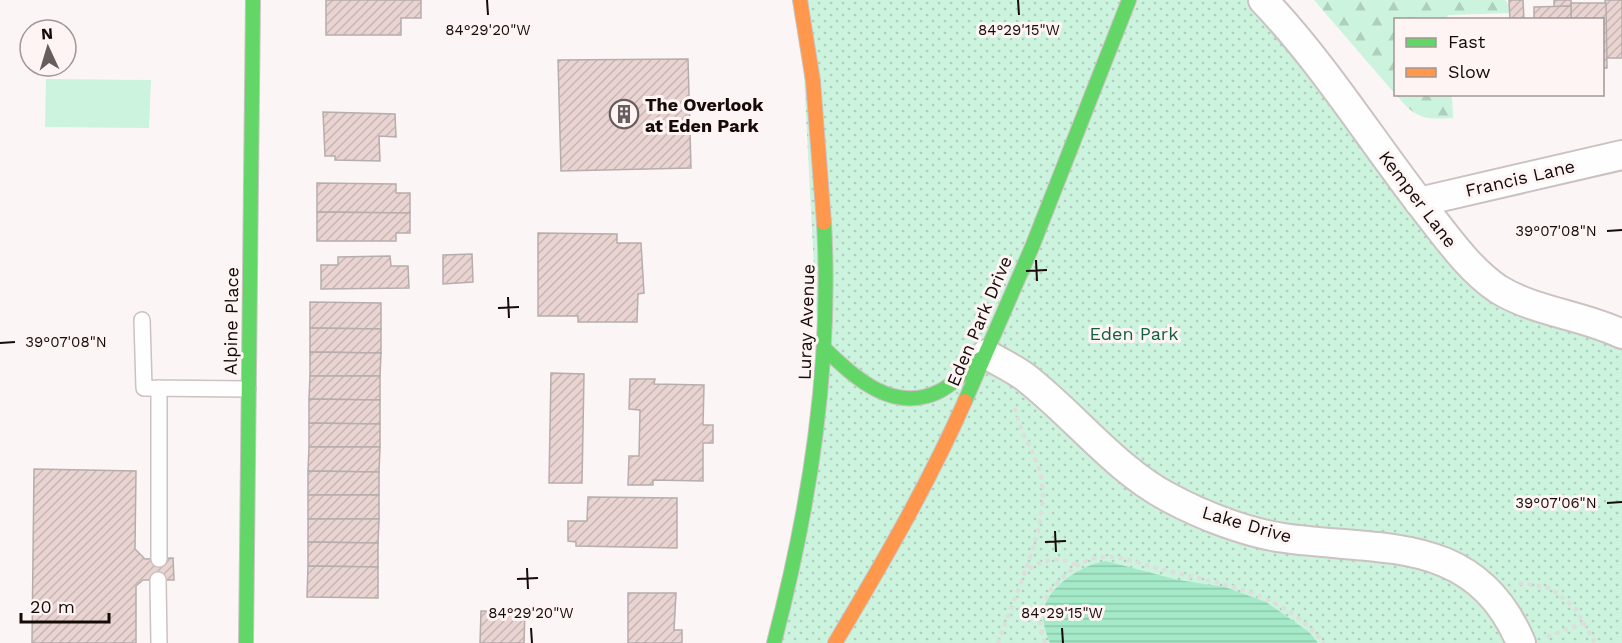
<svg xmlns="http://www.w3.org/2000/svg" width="1622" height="643" viewBox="0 0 1622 643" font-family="'Work Sans',sans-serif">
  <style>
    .green { fill: #ccf3de }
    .forest { fill: url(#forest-firs) }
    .park { fill: url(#park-dots) }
    .water { fill: url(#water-rules) }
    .building { fill: url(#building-hatch); stroke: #b6adac; stroke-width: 1.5 }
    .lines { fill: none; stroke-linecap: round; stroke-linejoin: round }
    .lane-casing { stroke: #cbc2c1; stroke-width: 18 }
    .street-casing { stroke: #cbc2c1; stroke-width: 32 }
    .fast-casing { stroke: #cbc2c1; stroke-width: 16 }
    .slow-casing { stroke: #cbc2c1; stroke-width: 16 }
    .path { stroke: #dfdddd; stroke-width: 4; stroke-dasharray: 4.5 4.5; stroke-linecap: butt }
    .lane { stroke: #fefefe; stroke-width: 15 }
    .street { stroke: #fefefe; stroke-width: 28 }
    .fast { stroke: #63d668; stroke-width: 14 }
    .slow { stroke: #ff974d; stroke-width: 14 }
    .ticks { fill: none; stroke: #170b09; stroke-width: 2 }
    .labels { text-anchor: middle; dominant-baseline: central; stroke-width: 6; stroke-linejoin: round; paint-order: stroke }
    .poi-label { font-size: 18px; font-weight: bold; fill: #170b09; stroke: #fdf4f3; text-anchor: start }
    .street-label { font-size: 18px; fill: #170b09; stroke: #fdf4f3 }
    .park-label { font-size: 18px; fill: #116041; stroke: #fdf4f3 }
    .ticks-label { font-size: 15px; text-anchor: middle; fill: #170b09; stroke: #fdf4f3; stroke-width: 6; stroke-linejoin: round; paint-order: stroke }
  </style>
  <defs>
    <pattern id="forest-firs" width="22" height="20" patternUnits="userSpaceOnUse" patternTransform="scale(1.5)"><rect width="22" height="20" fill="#ccf3de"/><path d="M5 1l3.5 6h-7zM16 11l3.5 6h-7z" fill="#aecfbd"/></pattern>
    <pattern id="park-dots" width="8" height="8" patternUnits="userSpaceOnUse" patternTransform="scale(1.5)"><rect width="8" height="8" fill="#ccf3de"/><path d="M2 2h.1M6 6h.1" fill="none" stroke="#aecfbd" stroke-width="1.8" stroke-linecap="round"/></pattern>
    <pattern id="water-rules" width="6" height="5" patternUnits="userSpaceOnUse" patternTransform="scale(1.5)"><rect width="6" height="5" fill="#a5eac8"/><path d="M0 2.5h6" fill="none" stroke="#8dc7aa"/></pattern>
    <pattern id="building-hatch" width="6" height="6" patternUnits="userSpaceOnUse" patternTransform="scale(1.5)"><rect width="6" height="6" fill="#e9d4d2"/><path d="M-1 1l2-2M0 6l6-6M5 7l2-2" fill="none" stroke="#c7b5b3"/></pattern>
  </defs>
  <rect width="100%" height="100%" fill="#fbf6f5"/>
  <polygon class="green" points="46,79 151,80 149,128 45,127"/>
  <g class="forest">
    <polygon points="1314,0 1505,0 1515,13 1448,15 1447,19 1396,20 1395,94"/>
    <path d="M1396,95H1452L1453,118C1422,120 1416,118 1396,95Z"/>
  </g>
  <polygon class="park" points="800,0 1263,0 1498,289 1622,334 1622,643 774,643 821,403"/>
  <path class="water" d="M1106,561L1178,580L1225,587L1266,602L1309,632L1318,643H1050C1046,633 1042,623 1044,611C1047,586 1084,564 1106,561Z"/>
  <g class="building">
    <polygon points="326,0 421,0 421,18 401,18 401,35 326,35"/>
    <polygon points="1509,0 1523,0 1524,20 1510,20"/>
    <polygon points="1554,0 1571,0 1571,6 1554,7"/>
    <polygon points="1605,0 1622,0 1622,58 1606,58"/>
    <polygon points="1571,3 1606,3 1607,68 1602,68 1602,20 1571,20"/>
    <polygon points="1571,6 1571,20 1534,20 1534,7"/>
    <polygon points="688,59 691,168 561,171 558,60"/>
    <polygon points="323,112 395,114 396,137 379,136 380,161 335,160 335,156 325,156"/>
    <polygon points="317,183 396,184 396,193 410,193 410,213 317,212"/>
    <polygon points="317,212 410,213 410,233 396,233 396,241 317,241"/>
    <polygon points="538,233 617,234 617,243 641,243 644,293 638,294 637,322 578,322 578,316 538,316"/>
    <polygon points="472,254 473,282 443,284 443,255"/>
    <polygon points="390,256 391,266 408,266 409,288 321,289 321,265 338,265 338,257"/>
    <polygon points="310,302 381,303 381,329 310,328"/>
    <polygon points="310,328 381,329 381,353 310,352"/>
    <polygon points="310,352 381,353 380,376 310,376"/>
    <polygon points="551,373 584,374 582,483 549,483"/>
    <polygon points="310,376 380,376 380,400 309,399"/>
    <polygon points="630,379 655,379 654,384 704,385 703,425 713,425 713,443 703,443 703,481 653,480 653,485 628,485 629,456 639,456 640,410 629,409"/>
    <polygon points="309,399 380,400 380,424 309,423"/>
    <polygon points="309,423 380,424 380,447 309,447"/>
    <polygon points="309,447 380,447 379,472 308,471"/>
    <polygon points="34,469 136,471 135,549 145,559 173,558 174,580 143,580 136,586 136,643 32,643"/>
    <polygon points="308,471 379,472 379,495 308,495"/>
    <rect x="308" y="495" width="71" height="24"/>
    <polygon points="588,497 677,498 677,548 576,546 576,542 568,541 568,521 587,521"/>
    <polygon points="308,519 379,519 378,543 308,542"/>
    <polygon points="308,542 378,543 378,567 308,566"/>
    <polygon points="308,566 378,567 378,598 307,597"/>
    <polygon points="628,593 676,593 674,630 682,630 682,643 628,643"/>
    <polygon points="481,611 525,611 524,643 480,643"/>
  </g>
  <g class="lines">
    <g class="lane-casing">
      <g id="lane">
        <polyline points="142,320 144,388 248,389"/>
        <polyline points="159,559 159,388"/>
        <polyline points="158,580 159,643"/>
      </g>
    </g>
    <g class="street-casing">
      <g id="street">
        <path d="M1263,0C1325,65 1372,142 1427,212C1448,239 1470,270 1498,289C1535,312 1583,315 1622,334"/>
        <polyline points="1419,202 1622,155"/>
        <path d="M986,354C999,362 1013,368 1025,377C1073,414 1115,469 1168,497C1201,515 1247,533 1284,538C1380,552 1475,533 1521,643"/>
      </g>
    </g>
    <g class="fast-casing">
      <g id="fast">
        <path d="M824,348C856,379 894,414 940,391C955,383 967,370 980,359"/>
        <polyline points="965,401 1032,247 1129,0"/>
        <polyline points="246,643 253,0"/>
        <path d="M774,643C810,505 832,366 824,223"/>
      </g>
    </g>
    <g class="slow-casing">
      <g id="slow">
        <polyline points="800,0 813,81 824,223"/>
        <path d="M835,643C882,564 928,485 965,401"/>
      </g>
    </g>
    <g class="path">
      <path d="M1022,574C1040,561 1055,554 1075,565"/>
      <polyline points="1519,583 1551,588 1576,609 1595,643"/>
      <polyline points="1547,637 1585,622"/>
      <path d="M998,643C1014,596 1051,525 1041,476C1035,452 1019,432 1015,407"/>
      <path d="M1045,643C1037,621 1039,602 1056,584C1070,570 1082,559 1102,557C1122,555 1146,566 1165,570C1227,586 1281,591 1324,643"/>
    </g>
    <use href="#lane" class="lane"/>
    <use href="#street" class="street"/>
    <use href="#fast" class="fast"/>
    <use href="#slow" class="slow"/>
  </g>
  <path class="ticks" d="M487,0L488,15M1018,0L1019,15M1607,231L1622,230M1036,260L1037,281M1026,271L1047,270M508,297L509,318M498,308L519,307M0,343L15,342M1607,503L1622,502M1055,531L1056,552M1045,542L1066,541M527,568L528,589M517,579L538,578M531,628L532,643M1062,628L1063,643"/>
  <defs>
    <g id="building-ring" transform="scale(1.5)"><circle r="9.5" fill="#fdf4f3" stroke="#675d5c" stroke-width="1.5"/><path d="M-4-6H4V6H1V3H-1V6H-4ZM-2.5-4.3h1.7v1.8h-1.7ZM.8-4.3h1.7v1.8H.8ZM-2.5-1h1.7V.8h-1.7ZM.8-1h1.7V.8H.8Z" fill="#675d5c"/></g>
  </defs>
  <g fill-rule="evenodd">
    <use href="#building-ring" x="624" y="114"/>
  </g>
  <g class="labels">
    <g class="poi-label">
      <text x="645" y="104">The Overlook<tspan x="645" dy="21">at Eden Park</tspan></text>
    </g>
    <g class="street-label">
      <text transform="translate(1520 178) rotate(-13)">Francis Lane</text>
      <text transform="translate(1418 199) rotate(53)">Kemper Lane</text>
      <text transform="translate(231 321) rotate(-89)">Alpine Place</text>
      <text transform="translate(979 321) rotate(-67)">Eden Park Drive</text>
      <text transform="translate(806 322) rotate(-88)">Luray Avenue</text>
      <text transform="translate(1247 524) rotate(16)">Lake Drive</text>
    </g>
    <g class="park-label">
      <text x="1134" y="333">Eden Park</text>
    </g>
  </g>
  <g class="ticks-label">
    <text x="488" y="35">84°29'20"W</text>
    <text x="1019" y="35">84°29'15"W</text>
    <text x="1556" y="236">39°07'08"N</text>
    <text x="66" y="347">39°07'08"N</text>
    <text x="1556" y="508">39°07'06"N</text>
    <text x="531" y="618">84°29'20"W</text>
    <text x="1062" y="618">84°29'15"W</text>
  </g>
  <rect x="1394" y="18" width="210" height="78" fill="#fdf4f3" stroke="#a19795" stroke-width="1.5"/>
  <rect x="1406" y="38" width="30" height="9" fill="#63d668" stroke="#a19795" stroke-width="1.5"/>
  <text x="1448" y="48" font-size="18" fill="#170b09">Fast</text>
  <rect x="1406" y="68" width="30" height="9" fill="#ff974d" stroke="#a19795" stroke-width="1.5"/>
  <text x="1448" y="78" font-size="18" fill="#170b09">Slow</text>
  <g transform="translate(48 48) rotate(356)"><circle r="28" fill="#fdf4f3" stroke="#a19795" stroke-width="1.5"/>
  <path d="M0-4.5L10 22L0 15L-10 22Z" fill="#675d5c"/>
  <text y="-9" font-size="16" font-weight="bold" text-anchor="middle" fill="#170b09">N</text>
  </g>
  <path d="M21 613v9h88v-9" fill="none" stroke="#170b09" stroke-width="3"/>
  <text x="30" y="613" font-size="18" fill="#170b09" stroke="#fdf4f3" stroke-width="4.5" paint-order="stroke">20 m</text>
</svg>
